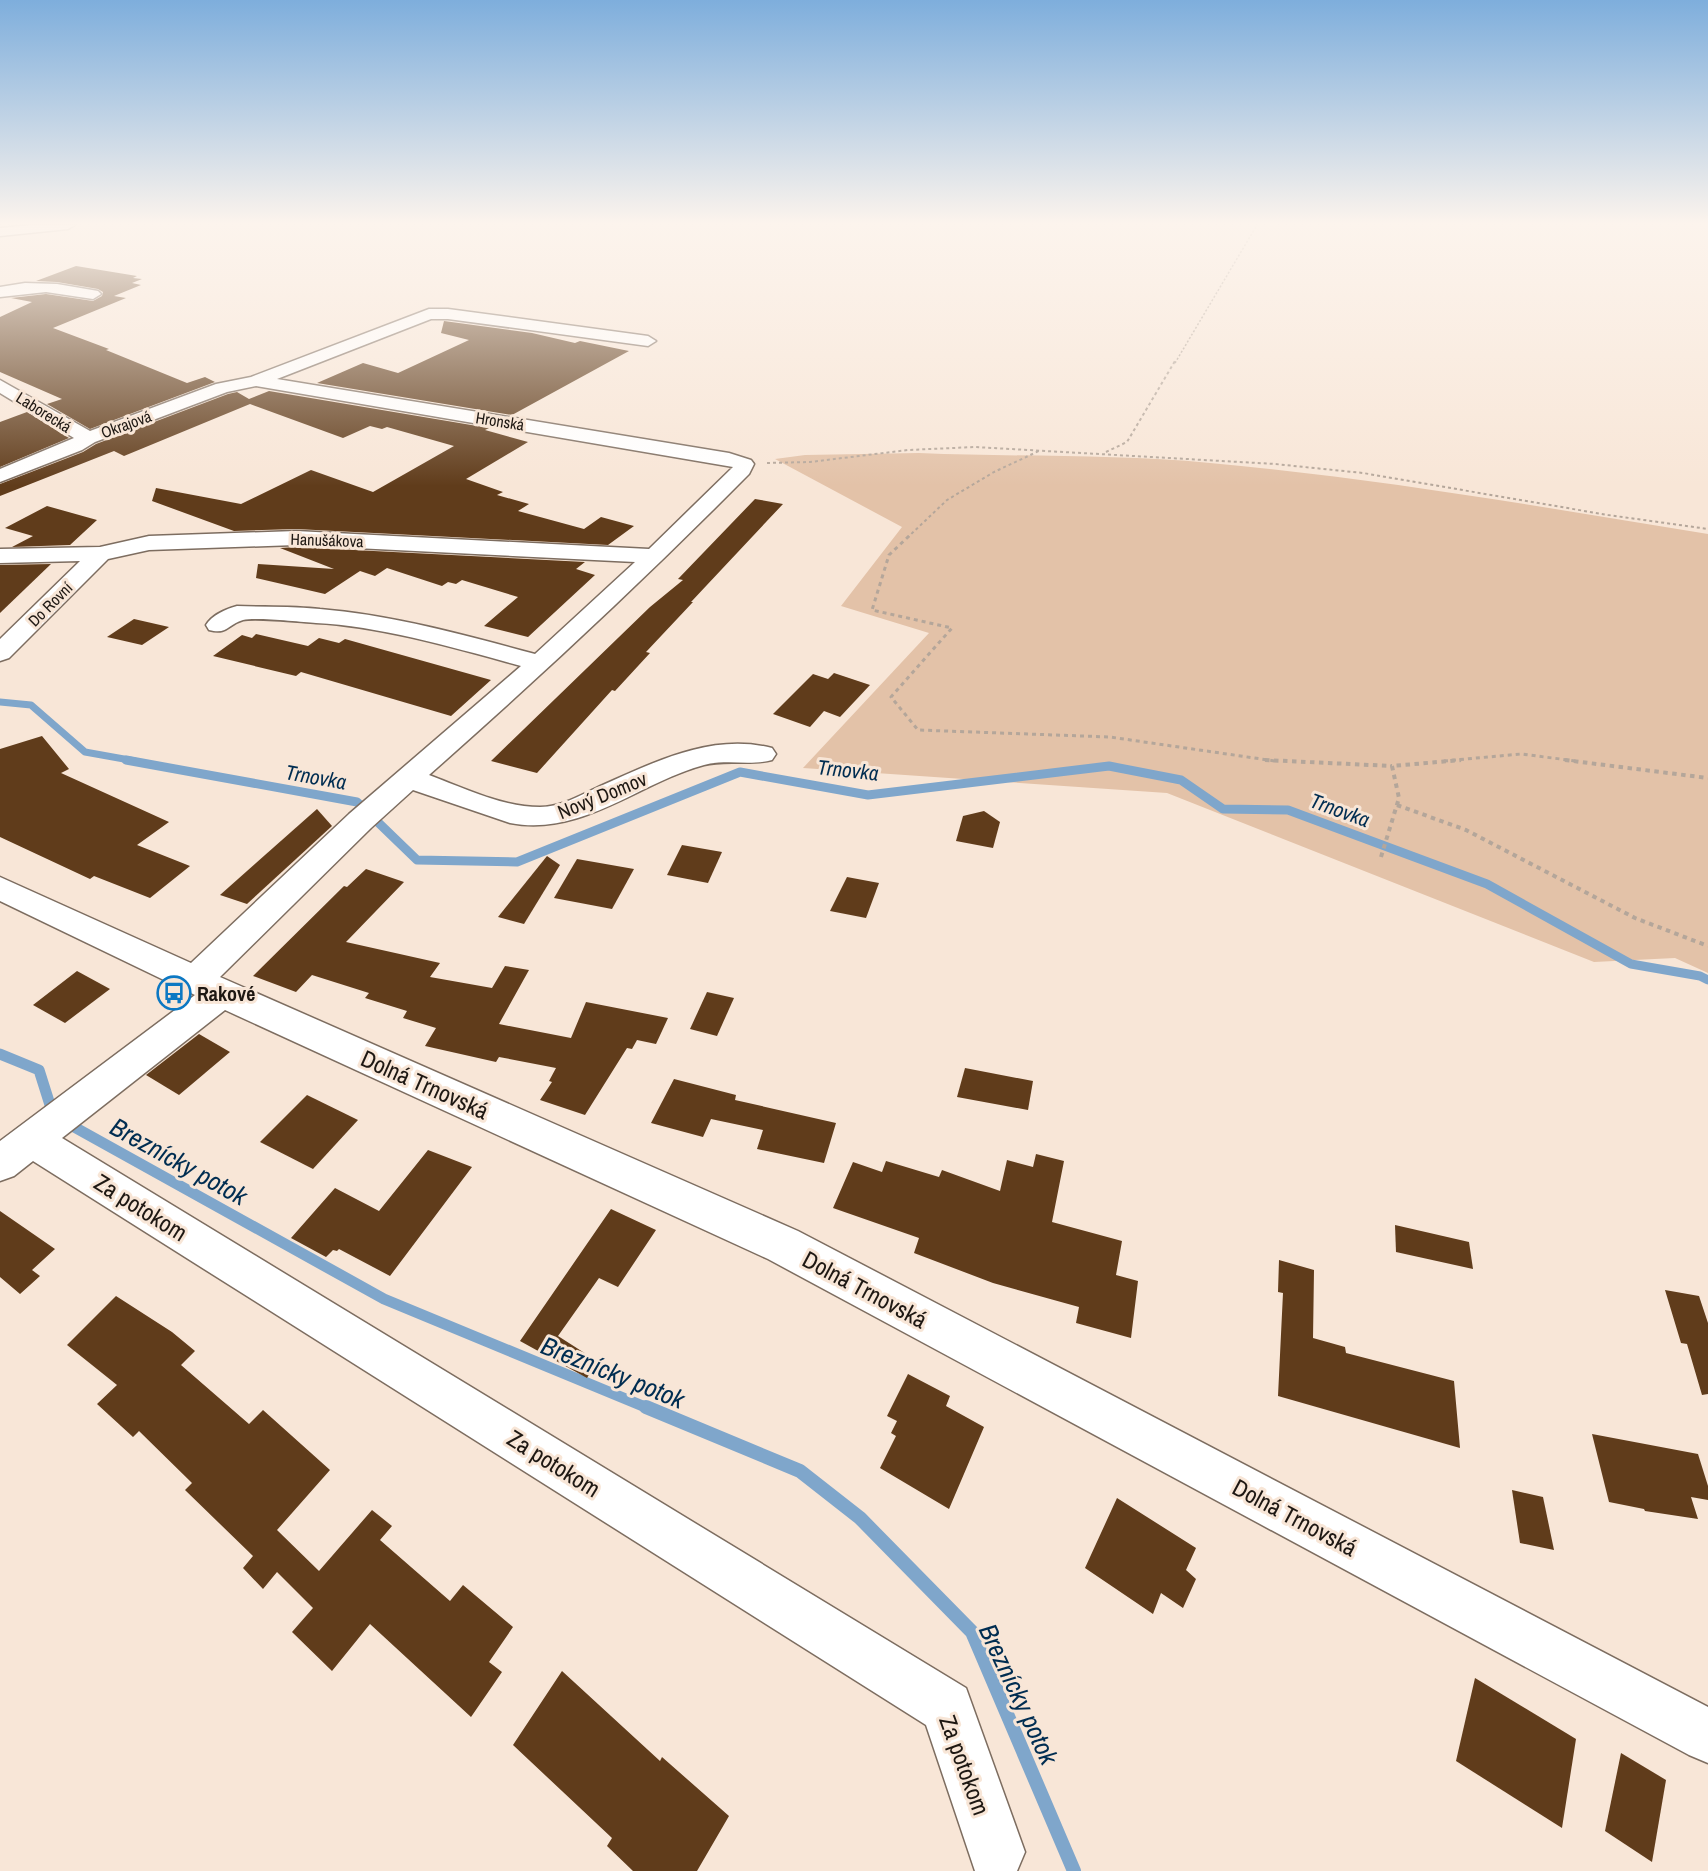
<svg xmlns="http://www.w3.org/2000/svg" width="1708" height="1871" viewBox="0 0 1708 1871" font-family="'Archivo Narrow',sans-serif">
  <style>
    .green { fill: #e3c2a8 }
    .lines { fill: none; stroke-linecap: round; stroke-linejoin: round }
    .stream-far3 { stroke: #7fa6cb; stroke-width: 7 }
    .stream-far2 { stroke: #7fa6cb; stroke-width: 9 }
    .stream-far1 { stroke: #7fa6cb; stroke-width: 11 }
    .stream { stroke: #7fa6cb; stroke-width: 14 }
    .building { fill: #603c1b }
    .minor-casing { stroke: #7d6d60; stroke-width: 3 }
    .path-far3 { stroke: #b4a69a; stroke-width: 1.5; stroke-dasharray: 2 2; stroke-linecap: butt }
    .path-far2 { stroke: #b4a69a; stroke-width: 2; stroke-dasharray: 3 3; stroke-linecap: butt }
    .path-far1 { stroke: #b4a69a; stroke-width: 3; stroke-dasharray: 4 4; stroke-linecap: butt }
    .path { stroke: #b4a69a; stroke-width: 4; stroke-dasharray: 4.5 4.5; stroke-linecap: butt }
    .minor { fill: #fff; fill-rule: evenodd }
    .labels { text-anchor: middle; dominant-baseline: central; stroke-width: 6; stroke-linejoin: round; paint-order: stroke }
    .far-street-label { font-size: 16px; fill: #1e1813; stroke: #f8e6d7 }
    .street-label { font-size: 20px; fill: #1e1813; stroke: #f8e6d7 }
    .poi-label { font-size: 20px; font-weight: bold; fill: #1e1813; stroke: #f8e6d7; text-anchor: start }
    .water-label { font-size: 21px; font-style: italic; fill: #002d51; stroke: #f8e6d7 }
    .near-street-label { font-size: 24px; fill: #1e1813; stroke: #f8e6d7 }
    .near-water-label { font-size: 26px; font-style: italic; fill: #002d51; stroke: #f8e6d7 }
  </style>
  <rect width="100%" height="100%" fill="#f8e6d7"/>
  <path class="green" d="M919,453C1016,457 1113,454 1210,463C1377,478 1542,507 1708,534V973L1675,958L1594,962L1167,793L803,768L929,633L841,606L902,527L775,459L805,455Z"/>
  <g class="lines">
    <polyline class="stream-far3" points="0,702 31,705 85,752 135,761"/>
    <polyline class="stream-far2" points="126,760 357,802 417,860 517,862 740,772 868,795 1109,766 1181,780 1223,809 1288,810 1487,884 1631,964 1700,976 1708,980"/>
    <g class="stream-far1">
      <polyline points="0,1054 39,1070 51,1108 55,1112"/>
      <polyline points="67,1123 384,1299 650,1409"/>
    </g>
    <polyline class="stream" points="646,1407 800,1471 860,1518 972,1632 1074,1871"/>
  </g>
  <g class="building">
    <polygon points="76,266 137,276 133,278 142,279 132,283 141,285 114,296 126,298 53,328 109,349 106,350 187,383 205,377 215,382 90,429 47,404 62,399 0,372 0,317 32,302 11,298 46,294 93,301 102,296 103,292 98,289 57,282 36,281"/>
    <polygon points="444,321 532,333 575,343 580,341 629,351 512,415 317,383 363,363 398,373 469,340 441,333"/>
    <polygon points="269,391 489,428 485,430 528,442 466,479 503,492 497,495 529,504 518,511 584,529 601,517 634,526 608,545 296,529 234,531 152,501 156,488 241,504 311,470 373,492 454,446 387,427 382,429 370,426 343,438 250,404 124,456 114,451 0,496 0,484 83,452 96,444 228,394 237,392 249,399"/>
    <polygon points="27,412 69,438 0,467 0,422"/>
    <polygon points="755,499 783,504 691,602 693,602 646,652 650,653 615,691 612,690 537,773 491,761 650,607 683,580 678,579"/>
    <polygon points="47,506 97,520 70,545 12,547 33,536 5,528"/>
    <polygon points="296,547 585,562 576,569 595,575 528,637 484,626 518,597 462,580 456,584 448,582 442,586 387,568 375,576 360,571 325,594 256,578 258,564 334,569 280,548"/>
    <polygon points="51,564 0,613 0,565"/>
    <polygon points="134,619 169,627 142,645 107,637"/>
    <polygon points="256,634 308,646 319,638 339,643 345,639 491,680 451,716 301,672 296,676 213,656 242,635 252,638"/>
    <polygon points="834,673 870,685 840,717 824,711 810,727 773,714 813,674 828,679"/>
    <polygon points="42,736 69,769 61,773 169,822 137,845 190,866 150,898 94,876 90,879 0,837 0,749"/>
    <polygon points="317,809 332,826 247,904 220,895"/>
    <polygon points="984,811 1000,822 993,848 956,841 963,816"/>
    <polygon points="682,845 722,852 708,883 667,875"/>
    <polygon points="547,856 560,865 524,924 498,917"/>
    <polygon points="577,859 634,869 612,909 554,898"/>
    <polygon points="366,869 404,882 346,942 440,963 430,977 492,988 505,966 529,970 499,1024 571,1038 586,1002 668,1018 656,1044 637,1040 632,1049 627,1048 585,1115 540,1100 552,1082 549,1081 556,1068 499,1057 496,1062 425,1046 436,1028 403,1018 407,1011 365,998 369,993 312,975 296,992 253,976 344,886 347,887"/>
    <polygon points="847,877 879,883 866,918 830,911"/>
    <polygon points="77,971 110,989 65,1023 33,1005"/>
    <polygon points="707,992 734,998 717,1036 690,1029"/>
    <polygon points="199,1034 230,1052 179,1095 146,1075"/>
    <polygon points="965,1068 1033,1081 1028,1110 957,1097"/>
    <polygon points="674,1079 736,1095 735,1100 836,1123 824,1163 757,1149 763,1130 711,1119 703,1137 651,1123"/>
    <polygon points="307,1095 358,1120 313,1169 260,1142"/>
    <polygon points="428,1150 472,1167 390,1276 339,1249 337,1251 333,1250 326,1257 291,1238 335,1188 379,1211"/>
    <polygon points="1036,1154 1064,1161 1052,1222 1122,1241 1116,1275 1138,1281 1131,1338 1076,1323 1079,1307 993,1283 914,1253 919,1238 833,1208 853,1162 882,1172 886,1161 939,1177 942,1170 1000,1191 1007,1160 1033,1167"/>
    <polygon points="611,1209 656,1230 618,1287 599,1278 558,1336 597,1361 587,1378 520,1341"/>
    <polygon points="0,1211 55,1249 32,1270 40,1276 20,1294 0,1277"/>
    <polygon points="1395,1225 1469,1242 1473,1269 1396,1252"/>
    <polygon points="1279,1260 1314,1270 1313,1338 1345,1347 1346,1353 1454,1381 1460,1448 1278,1396 1283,1293 1278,1292"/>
    <polygon points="1665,1290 1699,1296 1708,1323 1708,1394 1702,1395 1687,1344 1681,1343"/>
    <polygon points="116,1296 172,1332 195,1351 181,1365 249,1424 263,1410 330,1470 277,1530 319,1571 372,1510 392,1526 380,1540 450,1601 463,1585 513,1627 489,1662 502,1672 471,1717 370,1624 332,1671 292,1632 313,1608 277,1572 263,1589 243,1568 253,1556 185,1490 192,1483 139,1431 133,1437 97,1404 117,1385 67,1345"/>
    <polygon points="908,1374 950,1396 946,1406 984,1427 949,1509 880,1468 896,1436 891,1433 897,1421 887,1416"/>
    <polygon points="1592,1434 1698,1454 1708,1486 1708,1500 1691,1497 1698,1519 1645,1511 1644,1509 1609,1502"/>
    <polygon points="1512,1490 1543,1497 1554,1550 1520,1543"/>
    <polygon points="1117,1498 1196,1548 1186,1570 1196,1579 1183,1608 1161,1593 1153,1614 1085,1568"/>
    <polygon points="562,1671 660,1761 662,1757 729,1816 697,1871 633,1871 607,1846 612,1838 513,1745"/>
    <polygon points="1475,1678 1576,1739 1562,1828 1456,1761"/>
    <polygon points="1621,1753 1666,1780 1652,1862 1605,1831"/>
  </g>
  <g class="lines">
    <g class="minor-casing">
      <g id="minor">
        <polygon points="33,225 75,225 68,229 0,236 0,228"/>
        <polygon points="25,283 57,284 98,291 101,294 93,299 46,292 0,297 0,287"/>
        <path d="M429,309H448L648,336L656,341L648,346L448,319H431L277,379L729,453L751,460L754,464L749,474C646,578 539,678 429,775C464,788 502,807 540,807C560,807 579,796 596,788C651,764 710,732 772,748L776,754L772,760C750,766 727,759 704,765C638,783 582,837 510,823L413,790L371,828L220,977L798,1231L1708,1707V1763L1689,1755L768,1259L225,1010L62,1138L966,1688L1025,1852L1017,1871H975L926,1725L33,1161L14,1176L0,1181V1141L195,995L0,901V877L191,963L349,814L521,666C459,649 380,626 316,623C300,622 256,617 243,620C228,624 228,635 209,630L206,625C212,615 226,609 237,606C264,607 292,606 320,609C392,615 465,635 535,654L635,562L296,545L149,550L108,559L9,658L0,661V639L80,561L0,563V549L100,547L149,536L296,531L649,549L733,467L256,386L227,392L95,442L82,450L0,482V469L74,438L0,393V380L90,431L216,384L251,377Z"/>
      </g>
    </g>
    <polyline class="path-far3" points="1175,363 1257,225"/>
    <g class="path-far2">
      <polyline points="1106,452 1127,442 1175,361"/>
      <polyline points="767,463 810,462 908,450 975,447 1275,464 1363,473 1608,515 1708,529"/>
      <polyline points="907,538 947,500 994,472 1041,450"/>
    </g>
    <g class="path-far1">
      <polyline points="909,536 889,555 872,610 952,628 891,697 918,730 1110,737 1275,761"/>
      <polyline points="1444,761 1521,754 1576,761"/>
    </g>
    <g class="path">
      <polyline points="1265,760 1392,766"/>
      <polyline points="1565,760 1708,778"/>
      <polyline points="1397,805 1466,830 1635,918 1708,946"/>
      <polyline points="1381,857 1399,798 1392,766 1461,760"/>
    </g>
    <use href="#minor" class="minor"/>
  </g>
  <linearGradient id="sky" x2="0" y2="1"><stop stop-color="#7eaedc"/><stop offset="0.46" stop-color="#fcf4ed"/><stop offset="1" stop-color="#fcf4ed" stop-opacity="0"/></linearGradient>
  <rect width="1708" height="486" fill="url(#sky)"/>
  <defs>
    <g id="bus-ring" transform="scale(1.725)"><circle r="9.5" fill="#f8e6d7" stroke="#0c78c3" stroke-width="1.5"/><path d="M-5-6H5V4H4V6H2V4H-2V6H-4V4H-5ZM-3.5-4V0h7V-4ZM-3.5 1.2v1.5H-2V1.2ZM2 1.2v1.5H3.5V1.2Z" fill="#0c78c3"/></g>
  </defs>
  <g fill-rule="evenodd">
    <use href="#bus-ring" x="174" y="993"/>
  </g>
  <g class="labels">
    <g class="far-street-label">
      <text transform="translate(44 412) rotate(32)">Laborecká</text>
      <text transform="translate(500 421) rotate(9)">Hronská</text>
      <text transform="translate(126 424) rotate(-20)">Okrajová</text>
      <text transform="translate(327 540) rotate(2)">Hanušákova</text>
      <text transform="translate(50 604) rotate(-45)">Do Rovní</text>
    </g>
    <g class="street-label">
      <text transform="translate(602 795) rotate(-22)">Nový Domov</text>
    </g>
    <g class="poi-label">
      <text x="197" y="993">Rakové</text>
    </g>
    <g class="water-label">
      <text transform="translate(848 770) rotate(6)">Trnovka</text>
      <text transform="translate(316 777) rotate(10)">Trnovka</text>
      <text transform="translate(1340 810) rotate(20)">Trnovka</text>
    </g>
    <g class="near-street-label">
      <text transform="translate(425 1084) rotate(24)">Dolná Trnovská</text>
      <text transform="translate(141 1207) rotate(32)">Za potokom</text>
      <text transform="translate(865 1289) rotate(28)">Dolná Trnovská</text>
      <text transform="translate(554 1463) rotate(32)">Za potokom</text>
      <text transform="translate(1295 1517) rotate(28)">Dolná Trnovská</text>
      <text transform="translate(965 1765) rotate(70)">Za potokom</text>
    </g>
    <g class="near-water-label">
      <text transform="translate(179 1161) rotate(29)">Breznícky potok</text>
      <text transform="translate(613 1372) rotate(22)">Breznícky potok</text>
      <text transform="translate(1019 1694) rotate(65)">Breznícky potok</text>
    </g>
  </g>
</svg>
